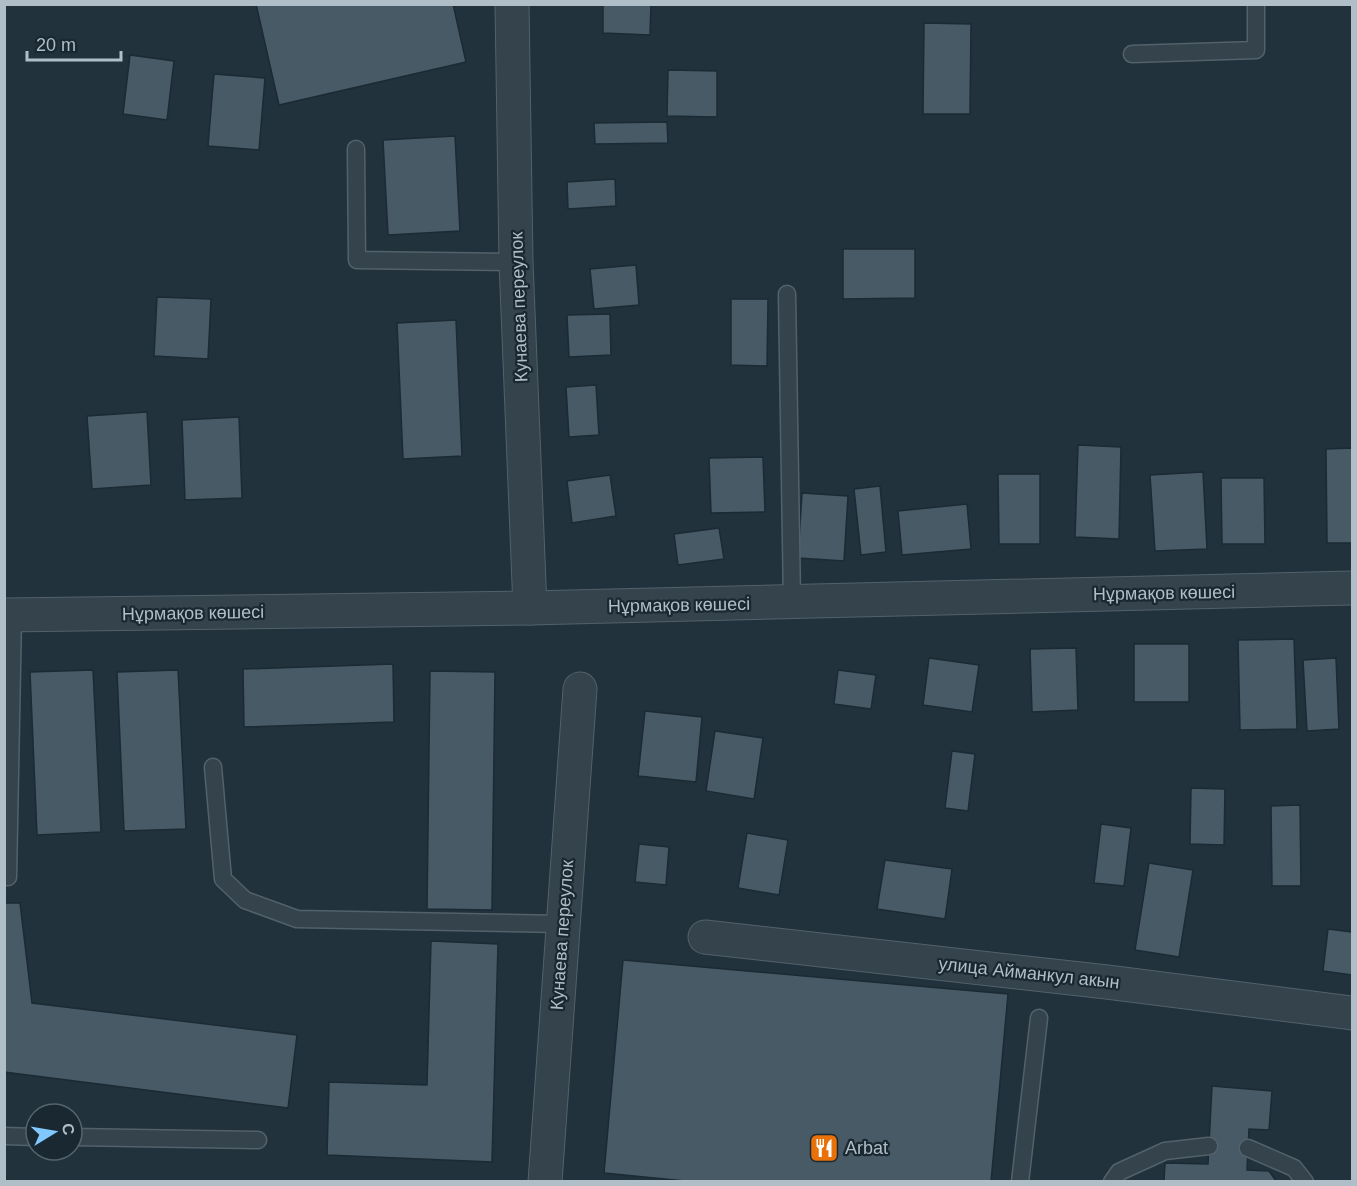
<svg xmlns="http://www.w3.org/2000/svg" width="1357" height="1186" viewBox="0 0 1357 1186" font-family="Arial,sans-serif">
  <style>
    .building { fill: #475a66; stroke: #1c2a33; stroke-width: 1.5 }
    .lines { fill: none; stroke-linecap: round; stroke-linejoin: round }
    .service-casing { stroke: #53616a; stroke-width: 19 }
    .minor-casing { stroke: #53616a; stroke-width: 35 }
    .service { stroke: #35434d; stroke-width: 16 }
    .minor { stroke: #35434d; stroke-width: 33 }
    .labels { text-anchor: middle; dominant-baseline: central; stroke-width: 4.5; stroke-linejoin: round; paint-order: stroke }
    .street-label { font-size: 18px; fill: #b0bec8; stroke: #1a2831 }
    .poi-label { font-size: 18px; fill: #b0bec8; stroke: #1a2831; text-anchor: start }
  </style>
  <rect width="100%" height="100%" fill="#21323d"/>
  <g class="building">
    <polygon points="256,4 453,4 466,62 279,105"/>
    <polygon points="603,4 651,4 650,35 603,33"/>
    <polygon points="924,23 971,24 970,114 923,114"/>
    <polygon points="130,55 174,61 167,120 123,114"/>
    <polygon points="668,70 717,71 717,117 667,116"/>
    <polygon points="214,74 265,78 259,150 208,146"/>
    <polygon points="667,122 668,143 595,144 594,123"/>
    <polygon points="455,136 460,231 388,235 383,140"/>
    <polygon points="615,179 616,206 568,209 567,182"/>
    <polygon points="843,249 915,249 915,298 843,299"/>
    <polygon points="636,265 639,305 594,309 590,269"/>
    <polygon points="157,297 211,299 208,359 154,356"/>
    <polygon points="731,299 768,299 767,366 731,365"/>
    <polygon points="610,314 611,355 569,357 567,315"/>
    <polygon points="456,320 462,456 403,459 397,323"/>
    <polygon points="596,385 599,435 569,437 566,387"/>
    <polygon points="147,412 151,485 92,489 87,416"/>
    <polygon points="239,417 242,498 185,500 182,420"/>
    <polygon points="1078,445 1121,447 1119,539 1075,537"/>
    <polygon points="1352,448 1352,543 1327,543 1326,449"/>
    <polygon points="763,457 765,512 711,513 709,458"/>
    <polygon points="1203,472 1207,549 1155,551 1150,475"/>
    <polygon points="998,474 1040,474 1040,544 999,544"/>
    <polygon points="610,475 616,516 572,523 567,481"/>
    <polygon points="1221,478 1264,478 1265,544 1222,544"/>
    <polygon points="880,486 886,552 861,555 854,489"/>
    <polygon points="802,493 848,496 844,561 798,558"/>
    <polygon points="967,504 971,549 902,555 898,511"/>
    <polygon points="719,528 724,559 678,565 674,534"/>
    <polygon points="1294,639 1297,729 1240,730 1238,640"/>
    <rect x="1134" y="644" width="55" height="58"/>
    <polygon points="1076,648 1078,710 1032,712 1030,649"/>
    <polygon points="929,658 979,665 972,712 923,705"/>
    <polygon points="1336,658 1339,729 1307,731 1303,660"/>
    <polygon points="393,664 394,722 244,727 243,669"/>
    <polygon points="93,670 101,832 37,835 30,672"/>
    <polygon points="178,670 186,829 124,831 117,672"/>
    <polygon points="838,670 876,675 871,709 834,704"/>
    <polygon points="430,671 495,672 492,910 427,909"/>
    <polygon points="645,711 702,717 696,782 638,776"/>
    <polygon points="715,731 763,738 754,799 706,791"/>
    <polygon points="952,751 975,754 968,811 945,808"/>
    <polygon points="1191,788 1225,789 1224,845 1190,844"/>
    <polygon points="1300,805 1301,886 1272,886 1271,806"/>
    <polygon points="1101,824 1131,828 1124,886 1094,883"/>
    <polygon points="747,833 788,840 779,895 738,888"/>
    <polygon points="639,844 669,847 666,885 635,882"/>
    <polygon points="885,860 952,869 945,919 877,909"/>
    <polygon points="1149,863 1193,870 1179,957 1135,950"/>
    <polygon points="4,903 20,903 32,1003 297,1035 288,1108 4,1072"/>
    <polygon points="1328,929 1352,932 1352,975 1323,971"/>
    <polygon points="431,941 498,944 492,1162 327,1155 329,1082 427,1085"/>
    <polygon points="623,960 1008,994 991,1182 695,1182 604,1173"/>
    <polygon points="1212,1086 1272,1091 1269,1130 1249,1129 1247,1170 1269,1171 1277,1182 1164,1182 1165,1163 1208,1164"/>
  </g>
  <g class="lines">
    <g class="service-casing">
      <g id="service">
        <polyline points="1132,54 1256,50 1256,4"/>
        <polyline points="356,149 357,260 516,262"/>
        <polyline points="787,294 792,602"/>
        <polyline points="213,767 223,879 245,900 297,919 563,924"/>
        <polyline points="4,877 8,877 13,615"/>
        <polyline points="4,1136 36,1137"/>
        <polyline points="72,1137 258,1140"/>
        <polyline points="1248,1148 1294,1168 1305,1182"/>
        <polyline points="1020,1182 1039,1018"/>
        <polyline points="1112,1182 1119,1172 1165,1151 1209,1146"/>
      </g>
    </g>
    <g class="minor-casing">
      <g id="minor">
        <polyline points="512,4 516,262 530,608"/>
        <polyline points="4,615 530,608 1352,588"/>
        <polyline points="705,937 1107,982 1352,1013"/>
        <polyline points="545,1182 580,689"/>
      </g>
    </g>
    <use href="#service" class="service"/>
    <use href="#minor" class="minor"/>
  </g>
  <defs>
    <g id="restaurant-square" transform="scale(1.5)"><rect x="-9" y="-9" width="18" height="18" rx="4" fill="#e8710a" stroke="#1a2831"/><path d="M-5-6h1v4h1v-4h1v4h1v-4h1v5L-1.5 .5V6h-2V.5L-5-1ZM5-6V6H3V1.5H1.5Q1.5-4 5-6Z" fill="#fff"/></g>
  </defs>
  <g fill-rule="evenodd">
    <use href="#restaurant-square" x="824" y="1148"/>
  </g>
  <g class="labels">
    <g class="street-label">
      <text transform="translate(519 307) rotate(-92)">Кунаева переулок</text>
      <text transform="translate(1164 593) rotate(-1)">Нұрмақов көшесі</text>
      <text transform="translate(679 605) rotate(-1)">Нұрмақов көшесі</text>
      <text transform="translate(193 613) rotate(-1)">Нұрмақов көшесі</text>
      <text transform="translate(562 935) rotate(-86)">Кунаева переулок</text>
      <text transform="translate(1029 973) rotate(6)">улица Айманкул акын</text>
    </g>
    <g class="poi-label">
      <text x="845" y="1148">Arbat</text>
    </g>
  </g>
  <rect width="1357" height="1186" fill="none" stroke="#b0bec8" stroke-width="12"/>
  <g transform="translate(54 1132) rotate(79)"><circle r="28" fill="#1a2831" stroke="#56646d" stroke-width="1.5"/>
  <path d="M0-4.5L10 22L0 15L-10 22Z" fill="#80c8fe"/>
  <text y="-9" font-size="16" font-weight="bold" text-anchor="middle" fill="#b0bec8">С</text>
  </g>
  <path d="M27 51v9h94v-9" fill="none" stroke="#b0bec8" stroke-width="3"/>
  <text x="36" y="51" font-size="18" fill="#b0bec8" stroke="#1a2831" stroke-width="4.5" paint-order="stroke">20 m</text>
</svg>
